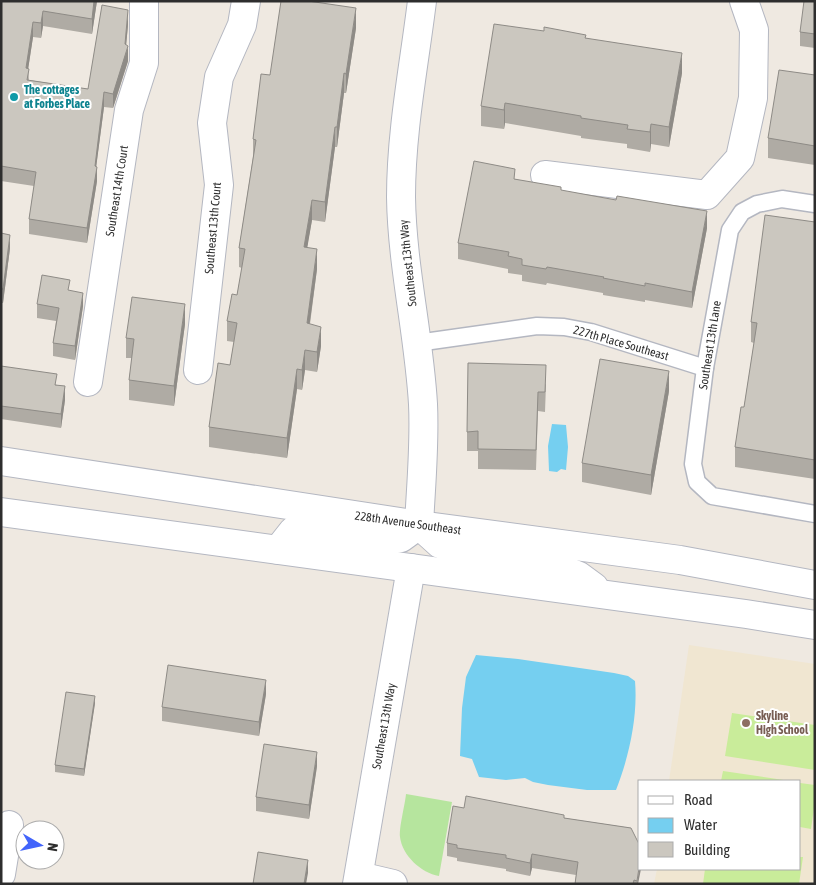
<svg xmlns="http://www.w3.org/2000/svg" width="816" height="885" viewBox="0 0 816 885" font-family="'Asap Condensed',sans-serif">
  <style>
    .education { fill: #f0e6d1 }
    .green { fill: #b6e59e }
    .pitch { fill: #c9ec9a }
    .water { fill: #75cff0 }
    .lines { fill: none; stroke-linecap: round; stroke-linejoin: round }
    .service-casing { stroke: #b4b7c1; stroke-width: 19 }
    .minor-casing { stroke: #b4b7c1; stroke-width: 30 }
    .secondary-casing { stroke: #b4b7c1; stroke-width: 30 }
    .service { stroke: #fff; stroke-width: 16 }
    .minor { stroke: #fff; stroke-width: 28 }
    .secondary { stroke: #fff; stroke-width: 28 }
    .wall { fill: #afaba4 }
    .shaded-wall { fill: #8e8b86 }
    .building { fill: #cbc7bf; stroke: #8e8b86 }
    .culture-dot { fill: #0f9aa8; stroke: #fff; stroke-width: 2 }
    .education-dot { fill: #8d6e63; stroke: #fff; stroke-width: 2 }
    .labels { text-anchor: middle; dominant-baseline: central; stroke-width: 4; stroke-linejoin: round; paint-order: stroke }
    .culture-label { font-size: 12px; font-weight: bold; fill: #0d838f; stroke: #fff; text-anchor: start }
    .street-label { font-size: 12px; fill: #2e2e2e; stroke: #fff }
    .education-label { font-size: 12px; font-weight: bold; fill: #785e54; stroke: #fff; text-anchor: start }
  </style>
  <rect width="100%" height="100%" fill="#efe9e1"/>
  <polygon class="education" points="689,645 815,664 815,884 654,884 657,869 800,869 800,781 669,781"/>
  <path class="green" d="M406,794L452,802L439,876C421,873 402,855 400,837C399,827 405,805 406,794Z"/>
  <g class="pitch">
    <polygon points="732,713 815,725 815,770 725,756"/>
    <polygon points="723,771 790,781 721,781"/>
    <polygon points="800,783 815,785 815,801 811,829 800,827"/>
    <polygon points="800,857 803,857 799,884 703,884 705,869 800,869"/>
  </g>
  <g class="water">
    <polygon points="552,424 566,425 568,447 566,470 561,469 557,472 549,471 548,446"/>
    <path d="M476,655L518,659L614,673L628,676L635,681C638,717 629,757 616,790H587L548,785L533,782L525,778L506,780L479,777L472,759L460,756L462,708L466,677Z"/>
  </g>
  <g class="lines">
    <g class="service-casing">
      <g id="service">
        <polyline points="815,204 782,199 757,204 742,212 730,230 705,368 693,464 697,482 712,496 815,514"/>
        <polyline points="417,343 537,326 564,327 591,332 705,368"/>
      </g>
    </g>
    <g class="minor-casing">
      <g id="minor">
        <polyline points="545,175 707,195 740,158 753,98 754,30 744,1"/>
        <polyline points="198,370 219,185 212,123 219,77 242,25 246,1"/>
        <polyline points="88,382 129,110 144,63 144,1"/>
        <path d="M419,525C421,484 425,444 423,404C419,335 402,266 401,197C401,131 414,66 422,1"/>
        <polyline points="1,874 9,825"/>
        <polyline points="359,876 393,884"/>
        <polyline points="357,884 411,568"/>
      </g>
    </g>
    <g class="secondary-casing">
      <g id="secondary">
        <polyline points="1,461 419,525 680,560 815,585"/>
        <polyline points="1,512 746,614 815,625"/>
        <polyline points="278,550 293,531 300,529 385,541 401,538 419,525 440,544 463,553 557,567 579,576 594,587"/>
      </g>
    </g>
    <use href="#service" class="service"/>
    <use href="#minor" class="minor"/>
    <use href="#secondary" class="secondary"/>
  </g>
  <g class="wall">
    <polygon points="1,1 97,1 92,34 43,26 41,38 33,37 28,69 29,80 88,89 128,25 126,45 128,61 113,108 104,107 96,167 97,181 87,243 29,234 29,219 34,186 1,181"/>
    <polygon points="815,1 815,48 800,46 800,32"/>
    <polygon points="356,28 346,93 344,93 337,147 335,147 325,222 312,220 307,247 317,269 310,324 321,346 317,372 305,370 302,390 297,389 287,458 209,447 209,427 230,365 234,342 227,341 227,321 237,295 242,268 239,267 239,248 253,157 253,139 270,75"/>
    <polygon points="586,38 682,73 669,147 651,144 650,152 627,148 627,144 581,138 581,136 505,123 504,129 481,126 481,106"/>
    <polygon points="815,75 815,165 768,158 768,138"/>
    <polygon points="515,179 707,228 692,308 645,300 645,302 603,295 603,293 547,283 546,285 522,281 522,275 508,273 508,269 458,259 458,243"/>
    <polygon points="815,222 815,479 735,467 735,447 744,407 754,343 751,342 751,322"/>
    <polygon points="1,233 10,248 3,303 1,303"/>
    <polygon points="70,291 83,306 75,360 53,356 53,343 56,321 37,318 37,304"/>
    <polygon points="185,324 174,406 129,400 129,380 132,358 126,358 126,338"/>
    <polygon points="1,366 57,385 65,400 61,428 1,419"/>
    <polygon points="546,384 545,412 538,411 536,470 478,469 478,451 467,451 467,432"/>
    <polygon points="669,391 651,495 582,482 582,463"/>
    <polygon points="266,694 259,736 162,721 162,707"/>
    <polygon points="95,703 84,776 55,772 55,765"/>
    <polygon points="317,766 309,819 256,811 256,797"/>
    <polygon points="564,818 631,828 638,884 575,884 576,875 532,868 530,876 506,871 506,869 457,861 457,858 447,856 447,843"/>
  </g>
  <g class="shaded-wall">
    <polygon points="94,1 97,1 92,34 92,19"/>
    <polygon points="356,8 356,28 346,93 346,74"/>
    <polygon points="128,10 128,25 125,57 128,46 128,61 113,108 113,94 125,44"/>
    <polygon points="43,11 43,26 41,38 41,23"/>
    <polygon points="33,22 33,37 26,83 26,68"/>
    <polygon points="682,53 682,73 669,147 669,127"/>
    <polygon points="344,73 344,93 337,147 337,127"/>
    <polygon points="104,92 104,107 95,176 97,167 97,181 87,243 87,228"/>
    <polygon points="505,103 505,123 504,129 504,110"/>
    <polygon points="651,124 651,144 650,152 650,132"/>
    <polygon points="335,127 335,147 325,222 325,202"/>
    <polygon points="312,200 312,220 304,267 304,247"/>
    <polygon points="707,211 707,228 692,308 692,292"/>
    <polygon points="10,235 10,248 3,303 3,289"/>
    <polygon points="317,249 317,269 307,343 307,323"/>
    <polygon points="83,293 83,306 75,360 75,346"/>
    <polygon points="185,304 185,324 174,406 174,386"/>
    <polygon points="321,327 321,346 317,372 317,352"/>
    <polygon points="305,350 305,370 302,390 302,370"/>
    <polygon points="297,369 297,389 287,458 287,438"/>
    <polygon points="669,371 669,391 651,495 651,475"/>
    <polygon points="65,386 65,400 61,428 61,414"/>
    <polygon points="266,680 266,694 259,736 259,722"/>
    <polygon points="95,696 95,703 84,776 84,769"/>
    <polygon points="317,752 317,766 309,819 309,805"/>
    <polygon points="532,854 532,868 530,876 530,863"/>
    <polygon points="308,860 308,873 306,884 304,884"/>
    <polygon points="640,861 640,869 641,869 638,884 637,884"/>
  </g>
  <g class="building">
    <polygon points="1,1 94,1 92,19 43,11 41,23 33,22 26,68 29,69 27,80 88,89 102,5 128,10 125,44 128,46 113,94 104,92 95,166 97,167 87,228 29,219 36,172 1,166"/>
    <polygon points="281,1 308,1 356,8 346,74 344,73 337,127 335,127 325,202 312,200 304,247 317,249 307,323 321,327 317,352 305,350 302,370 297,369 287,438 209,427 218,363 230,365 237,323 227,321 232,294 237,295 245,249 239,248 256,140 253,139 261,74 270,75"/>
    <polygon points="804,1 815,1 815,34 800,32"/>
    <polygon points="494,24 544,31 544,27 586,35 585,38 682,53 669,127 651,124 650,132 627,129 628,125 581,118 581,116 505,103 504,110 481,106"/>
    <polygon points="779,70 815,75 815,146 768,138"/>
    <polygon points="474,161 515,169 514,179 561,187 561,190 616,200 617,196 707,211 692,292 645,283 645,286 603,278 604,277 547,267 546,269 522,265 522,259 508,256 509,252 458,243"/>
    <polygon points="765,215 815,222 815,460 735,447 741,407 744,407 757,323 751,322"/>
    <polygon points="1,233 10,235 3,289 1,289"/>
    <polygon points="42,275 70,280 68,290 83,293 75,346 53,343 59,308 37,304"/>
    <polygon points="132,297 185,304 174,386 129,380 134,339 126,338"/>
    <polygon points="600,359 669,371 651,475 582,463"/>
    <polygon points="468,363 546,365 545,392 538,392 536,450 478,449 478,431 467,432"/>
    <polygon points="1,366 57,374 55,385 65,386 61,414 1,406"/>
    <polygon points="168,665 266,680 259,722 162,707"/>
    <polygon points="66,692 95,696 84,769 55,765"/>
    <polygon points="264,744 317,752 309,805 256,797"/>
    <polygon points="466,796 564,815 564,818 631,828 640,846 640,861 637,881 634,880 633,884 575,884 578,862 532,854 530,863 506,858 506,855 457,848 457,845 447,843 453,806 464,808"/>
    <polygon points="258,852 308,860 304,884 253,884"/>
  </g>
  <circle class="culture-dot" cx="14" cy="97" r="5"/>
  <circle class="education-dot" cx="746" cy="723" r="5"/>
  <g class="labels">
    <g class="culture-label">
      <text x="24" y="90">The cottages<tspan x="24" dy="14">at Forbes Place</tspan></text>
    </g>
    <g class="street-label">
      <text transform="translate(117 191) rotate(-81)">Southeast 14th Court</text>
      <text transform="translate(213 228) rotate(-85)">Southeast 13th Court</text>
      <text transform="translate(408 263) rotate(-96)">Southeast 13th Way</text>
      <text transform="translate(621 343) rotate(16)">227th Place Southeast</text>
      <text transform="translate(710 345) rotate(-81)">Southeast 13th Lane</text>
      <text transform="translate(408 523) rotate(8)">228th Avenue Southeast</text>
      <text transform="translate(384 726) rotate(-80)">Southeast 13th Way</text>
    </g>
    <g class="education-label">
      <text x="756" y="716">Skyline<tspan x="756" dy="14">High School</tspan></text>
    </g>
  </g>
  <rect width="816" height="885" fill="none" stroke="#2e2e2e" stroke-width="5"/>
  <rect x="638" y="780" width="162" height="90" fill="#ffffff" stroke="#ababab"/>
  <rect x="648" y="796" width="25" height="8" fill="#ffffff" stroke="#ababab"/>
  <text x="684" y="805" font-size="15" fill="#2e2e2e">Road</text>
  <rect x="648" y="818" width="25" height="15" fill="#75cff0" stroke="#ababab"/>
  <text x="684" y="830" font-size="15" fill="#2e2e2e">Water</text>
  <rect x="648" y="842" width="25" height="15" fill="#cbc7bf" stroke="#ababab"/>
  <text x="684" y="855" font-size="15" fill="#2e2e2e">Building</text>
  <g transform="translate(40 845) rotate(99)"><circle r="24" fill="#ffffff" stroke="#ababab"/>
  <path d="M0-4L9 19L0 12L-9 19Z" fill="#4264fb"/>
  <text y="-8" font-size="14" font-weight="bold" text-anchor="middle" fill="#2e2e2e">N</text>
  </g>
</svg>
